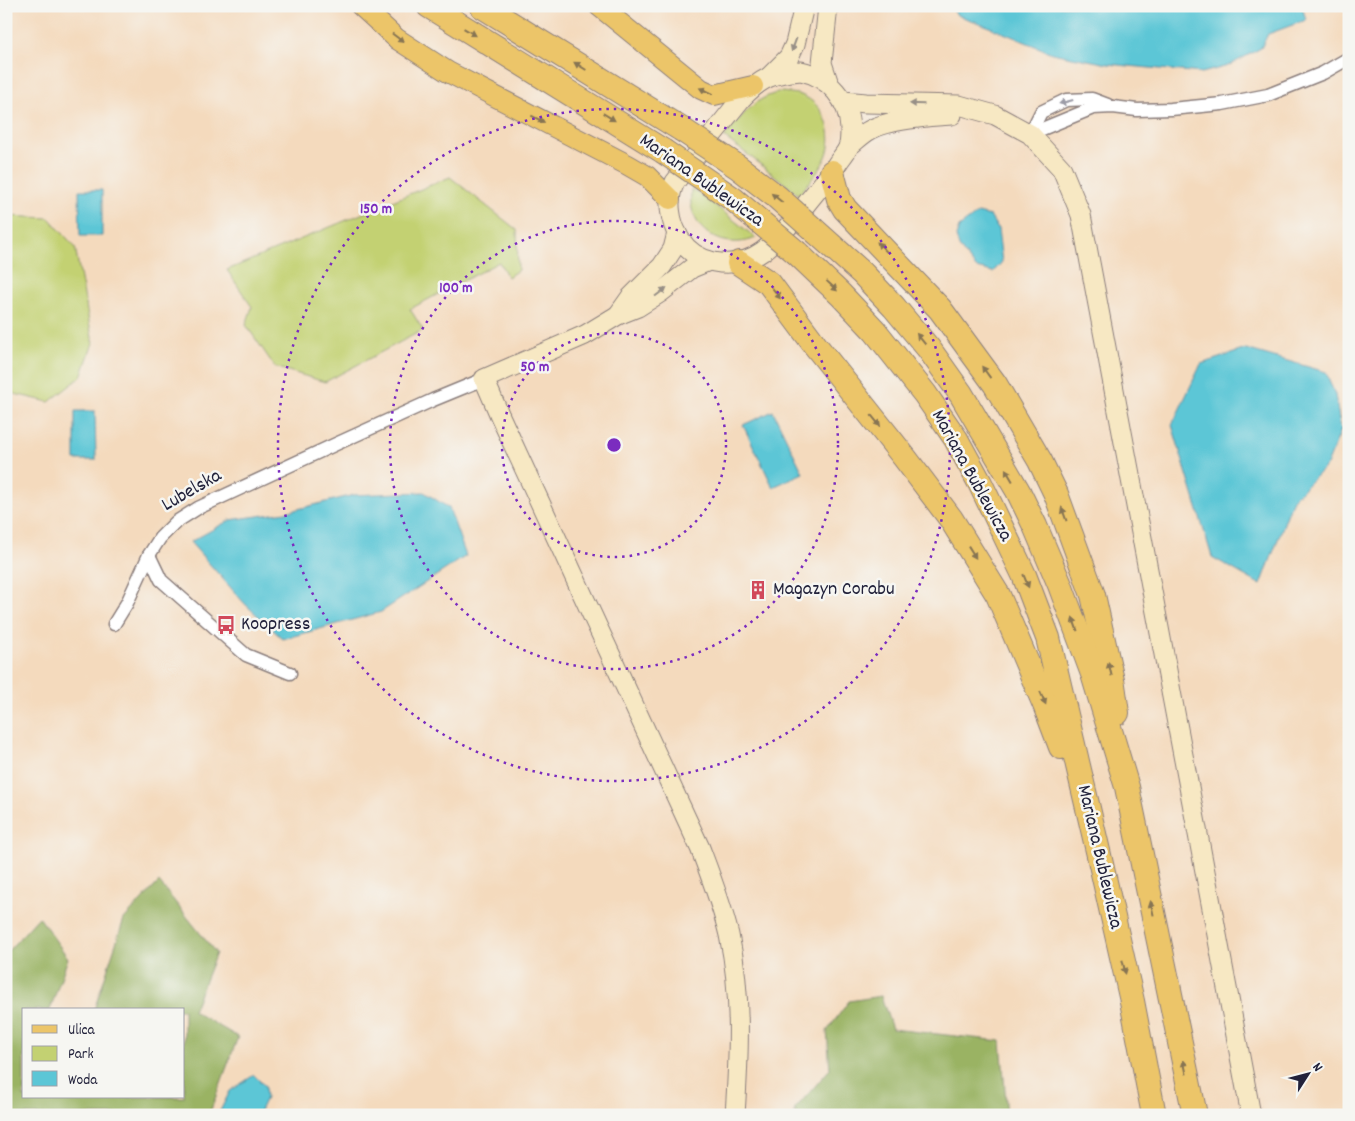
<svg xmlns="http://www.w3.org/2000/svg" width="1355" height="1121" viewBox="0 0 1355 1121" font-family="Dekko,sans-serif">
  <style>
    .green { fill: #c3d172; stroke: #727a56 }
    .forest { fill: #9ab364; stroke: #5e6a50 }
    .water { fill: #5cc6d6; stroke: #3f7488 }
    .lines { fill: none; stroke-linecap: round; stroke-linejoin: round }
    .street-casing { stroke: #8b7e7c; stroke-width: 15 }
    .secondary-casing { stroke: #8b7e7c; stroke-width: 21 }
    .primary-casing { stroke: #8b7e7c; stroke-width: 22 }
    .highway-casing { stroke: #8b7e7c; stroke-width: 26 }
    .street { stroke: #fff; stroke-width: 12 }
    .secondary { stroke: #f7e8c3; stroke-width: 19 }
    .primary { stroke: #ecc569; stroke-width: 20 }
    .highway { stroke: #ecc569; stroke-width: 24 }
    .highway-bridge-casing { stroke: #8b7e7c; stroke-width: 26; stroke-linecap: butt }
    .highway-bridge { stroke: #ecc569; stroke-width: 24 }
    .oneway { fill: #877452 }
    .oneway2 { fill: #978f86 }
    .oneway3 { fill: #9c9ca7 }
    .ring { fill: none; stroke: #7b2cbf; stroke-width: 2.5; stroke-dasharray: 2.5 5 }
    .labels { text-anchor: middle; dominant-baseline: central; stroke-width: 5; stroke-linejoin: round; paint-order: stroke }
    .street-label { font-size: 20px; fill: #22223b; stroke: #f6f6f2 }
    .poi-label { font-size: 20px; fill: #22223b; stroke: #f6f6f2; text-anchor: start }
    .centre { fill: #7b2cbf; stroke: #f6f6f2; stroke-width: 2.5 }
    .ring-label { font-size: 15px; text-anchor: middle; font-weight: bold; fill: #7b2cbf; stroke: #f6f6f2; stroke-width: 5; stroke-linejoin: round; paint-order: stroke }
  </style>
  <rect width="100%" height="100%" fill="#f6f6f2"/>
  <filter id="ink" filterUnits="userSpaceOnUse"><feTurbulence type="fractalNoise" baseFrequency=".02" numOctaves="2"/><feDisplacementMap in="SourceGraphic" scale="10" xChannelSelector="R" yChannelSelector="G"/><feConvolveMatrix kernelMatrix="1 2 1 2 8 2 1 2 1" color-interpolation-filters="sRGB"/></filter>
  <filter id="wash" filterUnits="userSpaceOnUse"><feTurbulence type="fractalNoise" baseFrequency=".0096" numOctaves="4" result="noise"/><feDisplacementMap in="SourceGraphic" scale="20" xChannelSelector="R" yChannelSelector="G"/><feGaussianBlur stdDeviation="1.12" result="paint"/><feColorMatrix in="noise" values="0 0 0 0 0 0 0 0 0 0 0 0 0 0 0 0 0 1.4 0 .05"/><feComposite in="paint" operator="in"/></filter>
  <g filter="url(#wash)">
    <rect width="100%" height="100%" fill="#f4dabd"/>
    <g class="green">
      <path d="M782,92C788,93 795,93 801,95C825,104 836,134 826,157C820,171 808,183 799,195L755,160L724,137C742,117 753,97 782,92Z"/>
      <polygon points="450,177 517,230 518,270 508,277 499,262 410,309 423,330 325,382 275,367 246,325 252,307 227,270"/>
      <path d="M691,189L710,201L756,238C730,249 699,238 692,209C690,202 691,195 691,189Z"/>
      <polygon points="6,216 49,218 75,247 93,343 81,377 49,402 6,392"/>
    </g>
    <g class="forest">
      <polygon points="159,882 216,953 193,1011 238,1037 209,1115 6,1115 6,953 39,917 68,958 50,1010 24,1010 24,1097 184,1097 184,1010 94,1010 124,919"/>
      <polygon points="881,996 892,1029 1001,1041 1007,1115 795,1115 795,1109 830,1069 827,1031 849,1001"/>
    </g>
    <g class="water">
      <polygon points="950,6 1302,6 1306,20 1268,34 1261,48 1228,66 1202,73 1108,64 1052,53 982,24 957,15"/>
      <polygon points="79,190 102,190 102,236 80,236"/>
      <polygon points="978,213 990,216 998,229 1002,262 993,272 976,268 959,247 956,236 959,227"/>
      <polygon points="1246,349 1326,372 1335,395 1341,430 1327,465 1293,499 1261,585 1212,557 1172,425 1201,364"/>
      <polygon points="75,411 95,411 96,460 75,460"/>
      <polygon points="773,411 803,473 773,487 743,425"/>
      <polygon points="424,492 449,508 466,556 381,612 283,639 246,605 190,542 230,520 286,512 354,495"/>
      <polygon points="254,1075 265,1086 266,1098 258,1115 218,1115 230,1091"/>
    </g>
  </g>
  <g filter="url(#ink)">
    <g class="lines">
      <g class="street-casing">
        <g id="street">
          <polyline points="1030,134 1093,108 1113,107 1137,110 1171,109 1222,104 1268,95 1323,73 1349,58"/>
          <polyline points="1030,134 1041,112 1066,100 1092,99 1108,105"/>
          <polyline points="149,555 161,580 246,655 290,673"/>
          <polyline points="114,624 127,603 149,555 160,538 176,522 198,508 336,444 433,400 484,379"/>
        </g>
      </g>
      <g class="secondary-casing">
        <g id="secondary">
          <polyline points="828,6 822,63 829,84"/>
          <path d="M801,71C829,77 849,100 850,129C850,135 850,143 848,148C846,152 842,157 839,161C830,176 818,189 807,203C782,233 759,271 714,262C700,259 688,252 680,239C670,222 666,200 675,182L741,99C761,78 772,73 801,71Z"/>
          <polyline points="770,76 789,57 795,44 804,6"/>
          <polyline points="843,101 866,103 959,105 995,115 1030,134 1062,169 1081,215 1251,1115"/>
          <path d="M848,147C855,142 862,134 870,130C887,120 931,116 952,115"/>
          <path d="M709,261L692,268L660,293L638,307L618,315L585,335L484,379L500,416L700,848C711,877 722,905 729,935C742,995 739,1054 735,1115"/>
          <polyline points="618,315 630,298 662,266 673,249 677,233"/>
        </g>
      </g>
      <g class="primary-casing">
        <g id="primary">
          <polyline points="361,6 397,39 448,72 628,165 647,176 670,199"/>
          <polyline points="599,6 701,89 714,95 753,86"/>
        </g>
      </g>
      <g class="highway-casing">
        <g id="highway">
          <polyline points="429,6 663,151"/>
          <polyline points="482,6 681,129"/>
          <polyline points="832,172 839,199 845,209 940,309 995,384 1040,461 1056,494 1093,595 1113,685 1117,713"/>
          <polyline points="814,230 862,273 894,307 929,349 961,394 1018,491 1035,526 1060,585 1093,674 1127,787 1195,1115"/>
          <polyline points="797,253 841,295 875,331 925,394 956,439 980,483 1024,575 1048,638 1098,851 1132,1001 1154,1115"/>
          <polyline points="739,263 769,283 815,345 905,458 951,519 998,595 1045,705 1061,747"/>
        </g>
      </g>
      <use href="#street" class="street"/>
      <use href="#secondary" class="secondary"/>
      <use href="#primary" class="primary"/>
      <use href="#highway" class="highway"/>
      <g class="highway-bridge-casing">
        <g id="highway-bridge">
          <polyline points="681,129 738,167 777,197 814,230"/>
          <polyline points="663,151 733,199 797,253"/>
        </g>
      </g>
      <use href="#highway-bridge" class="highway-bridge"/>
    </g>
    <defs><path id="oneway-solid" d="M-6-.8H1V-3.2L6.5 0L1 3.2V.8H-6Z" transform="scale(1.25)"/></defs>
    <g class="oneway">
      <use href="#oneway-solid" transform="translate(470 32) rotate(31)"/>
      <use href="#oneway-solid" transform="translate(398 38) rotate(37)"/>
      <use href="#oneway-solid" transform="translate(580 66) rotate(-148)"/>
      <use href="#oneway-solid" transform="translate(706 91) rotate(-155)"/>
      <use href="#oneway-solid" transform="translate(609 117) rotate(32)"/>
      <use href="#oneway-solid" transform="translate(538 119) rotate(27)"/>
      <use href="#oneway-solid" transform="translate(777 198) rotate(-140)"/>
      <use href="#oneway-solid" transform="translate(882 247) rotate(-134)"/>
      <use href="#oneway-solid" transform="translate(832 286) rotate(43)"/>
      <use href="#oneway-solid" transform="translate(776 293) rotate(53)"/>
      <use href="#oneway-solid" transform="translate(921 339) rotate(-129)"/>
      <use href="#oneway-solid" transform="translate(986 372) rotate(-126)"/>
      <use href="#oneway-solid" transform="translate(876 421) rotate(51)"/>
      <use href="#oneway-solid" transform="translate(1009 475) rotate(-120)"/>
      <use href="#oneway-solid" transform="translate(1064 514) rotate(-110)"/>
      <use href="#oneway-solid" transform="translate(972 552) rotate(58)"/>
      <use href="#oneway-solid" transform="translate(1026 581) rotate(68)"/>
      <use href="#oneway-solid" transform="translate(1075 624) rotate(-110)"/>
      <use href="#oneway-solid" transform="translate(1110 669) rotate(-103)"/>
      <use href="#oneway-solid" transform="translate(1043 698) rotate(67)"/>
      <use href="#oneway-solid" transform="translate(1152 908) rotate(-102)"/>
      <use href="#oneway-solid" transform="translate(1124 967) rotate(77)"/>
      <use href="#oneway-solid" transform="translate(1185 1067) rotate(-102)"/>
    </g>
    <g class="oneway2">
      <use href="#oneway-solid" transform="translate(794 45) rotate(110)"/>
      <use href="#oneway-solid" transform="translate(917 104) rotate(-179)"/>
      <use href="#oneway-solid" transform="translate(661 292) rotate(-37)"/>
    </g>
    <use class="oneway3" href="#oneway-solid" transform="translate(1066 102) rotate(165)"/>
  </g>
  <g class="ring">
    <circle cx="614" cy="445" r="112"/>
    <circle cx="614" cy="445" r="224"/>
    <circle cx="614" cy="445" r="336"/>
  </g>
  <defs>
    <g id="building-bare" transform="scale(1.5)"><path d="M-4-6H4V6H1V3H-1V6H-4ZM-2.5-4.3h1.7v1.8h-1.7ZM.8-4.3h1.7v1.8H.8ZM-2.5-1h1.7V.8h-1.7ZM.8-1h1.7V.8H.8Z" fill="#d1495b" stroke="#f6f6f2" stroke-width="2.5" paint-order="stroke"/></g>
    <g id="bus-bare" transform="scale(1.5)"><path d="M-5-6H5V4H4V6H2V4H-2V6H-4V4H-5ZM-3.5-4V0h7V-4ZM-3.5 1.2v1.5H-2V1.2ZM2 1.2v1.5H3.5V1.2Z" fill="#d1495b" stroke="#f6f6f2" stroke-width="2.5" paint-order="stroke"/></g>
  </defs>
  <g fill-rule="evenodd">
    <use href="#building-bare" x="758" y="590"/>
    <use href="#bus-bare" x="226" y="625"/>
  </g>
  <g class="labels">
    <g class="street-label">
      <text transform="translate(701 181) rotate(35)">Mariana Bublewicza</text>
      <text transform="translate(971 476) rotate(61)">Mariana Bublewicza</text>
      <text transform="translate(192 491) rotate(-30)">Lubelska</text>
      <text transform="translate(1099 857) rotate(77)">Mariana Bublewicza</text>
    </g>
    <g class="poi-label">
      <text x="773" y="590">Magazyn Corabu</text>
      <text x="241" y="625">Koopress</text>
    </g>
  </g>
  <circle cx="614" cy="445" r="8" class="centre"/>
  <g class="ring-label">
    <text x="376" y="213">150 m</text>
    <text x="456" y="292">100 m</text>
    <text x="535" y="371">50 m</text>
  </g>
  <rect width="1355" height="1121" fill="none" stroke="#f6f6f2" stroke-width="25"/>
  <rect x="22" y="1008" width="162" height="90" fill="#f6f6f2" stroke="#a1a1a9"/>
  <rect x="32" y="1025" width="25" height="8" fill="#ecc569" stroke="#a1a1a9"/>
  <text x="68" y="1034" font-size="15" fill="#22223b">Ulica</text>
  <rect x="32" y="1046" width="25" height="15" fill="#c3d172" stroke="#a1a1a9"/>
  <text x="68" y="1058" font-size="15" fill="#22223b">Park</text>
  <rect x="32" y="1071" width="25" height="15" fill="#5cc6d6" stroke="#a1a1a9"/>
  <text x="68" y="1084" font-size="15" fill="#22223b">Woda</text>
  <g transform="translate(1308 1074) rotate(54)" stroke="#f6f6f2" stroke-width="4" paint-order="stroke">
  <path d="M0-4L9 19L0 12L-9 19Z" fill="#22223b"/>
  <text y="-8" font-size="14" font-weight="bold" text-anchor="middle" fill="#22223b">N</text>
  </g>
</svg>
